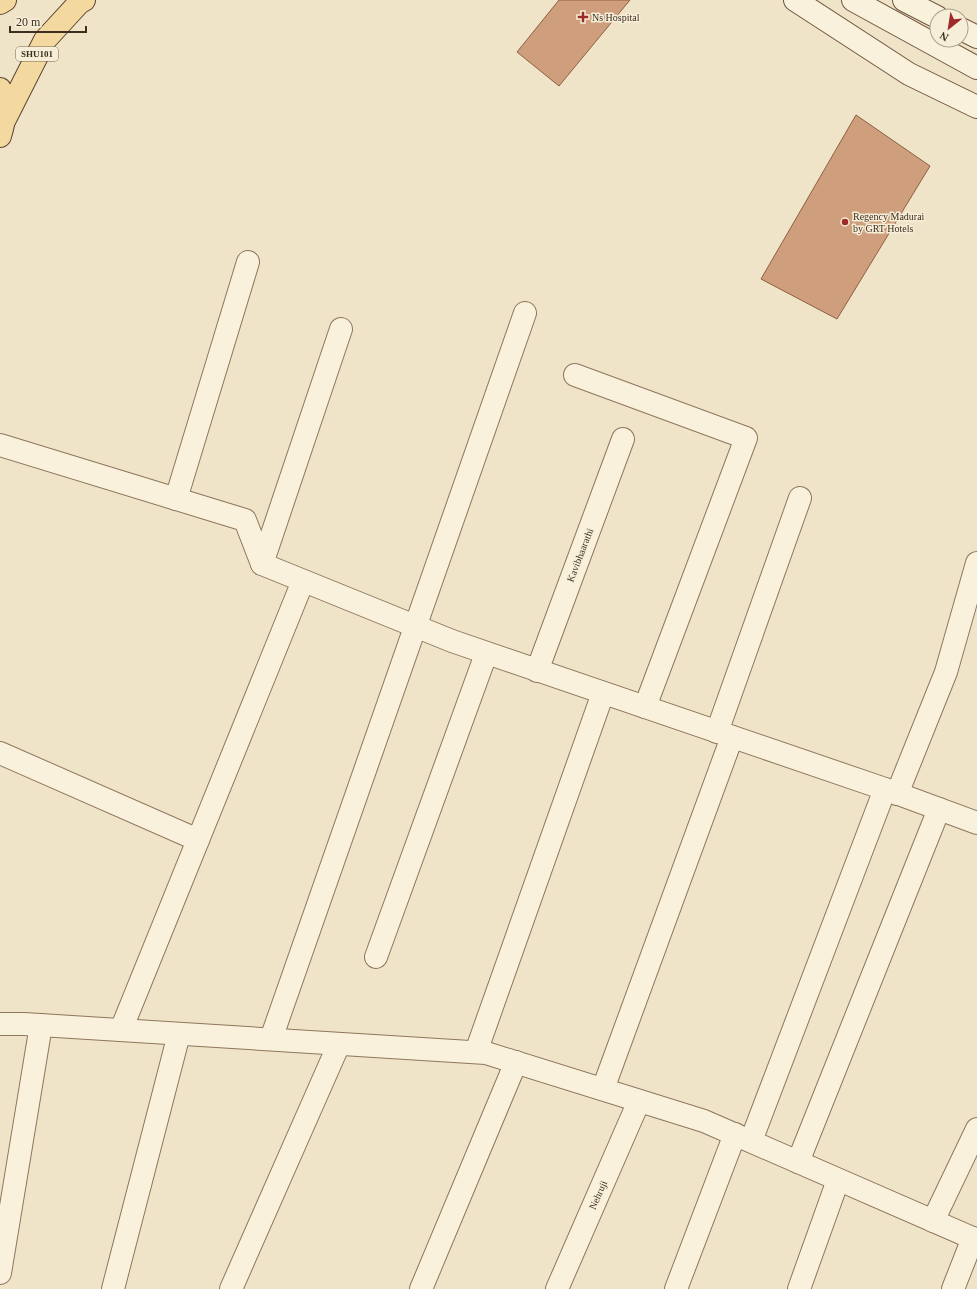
<svg xmlns="http://www.w3.org/2000/svg" width="977" height="1289" viewBox="0 0 977 1289" font-family="'Times New Roman',serif">
  <style>
    .building { fill: #cf9f7d; stroke: #8d5f41 }
    .lines { fill: none; stroke-linecap: round; stroke-linejoin: round }
    .street-casing { stroke: #8d765c; stroke-width: 24 }
    .secondary-casing { stroke: #6f573f; stroke-width: 24 }
    .primary-casing { stroke: #5b4430; stroke-width: 24 }
    .street { stroke: #faf1dc; stroke-width: 22 }
    .secondary { stroke: #faf1dc; stroke-width: 22 }
    .primary { stroke: #f3d9a0; stroke-width: 22 }
    .poi-dot { fill: #9e2a2b; stroke: #f7eed8; stroke-width: 1.5 }
    .labels { text-anchor: middle; dominant-baseline: central; stroke-width: 3; stroke-linejoin: round; paint-order: stroke }
    .shield { fill: #f7eed8; stroke: #756857; stroke-width: 1 }
    .shield-label { font-size: 9px; font-weight: bold; fill: #3d2e20 }
    .poi-label { font-size: 10px; fill: #3d2e20; stroke: #f7eed8; text-anchor: start }
    .street-label { font-size: 10px; fill: #3d2e20; stroke: #f7eed8 }
  </style>
  <rect width="100%" height="100%" fill="#f0e4c8"/>
  <g class="building">
    <polygon points="559,0 630,0 559,86 517,52"/>
    <polygon points="856,115 930,166 837,319 761,279"/>
  </g>
  <g class="lines">
    <g class="street-casing">
      <g id="street">
        <polyline points="575,375 746,438 645,707"/>
        <polyline points="0,445 245,520 262,564 452,641 885,789 751,1141"/>
        <polyline points="176,499 248,262"/>
        <polyline points="262,564 341,329"/>
        <polyline points="537,671 623,439"/>
        <polyline points="717,732 800,498"/>
        <polyline points="0,753 198,840"/>
        <polyline points="885,789 977,823"/>
        <polyline points="897,794 946,672 977,563"/>
        <polyline points="376,957 486,654"/>
        <polyline points="0,1024 24,1024 486,1053 704,1121 977,1240"/>
        <polyline points="121,1030 303,581"/>
        <polyline points="271,1039 525,313"/>
        <polyline points="476,1052 603,693"/>
        <polyline points="603,1089 732,737"/>
        <polyline points="798,1162 939,809"/>
        <polyline points="933,1221 977,1129"/>
        <polyline points="0,1273 41,1025"/>
        <polyline points="113,1289 179,1034"/>
        <polyline points="231,1289 339,1044"/>
        <polyline points="421,1289 516,1062"/>
        <polyline points="557,1289 639,1101"/>
        <polyline points="676,1289 735,1134"/>
        <polyline points="799,1289 838,1180"/>
        <polyline points="953,1289 973,1238"/>
      </g>
    </g>
    <g class="secondary-casing">
      <g id="secondary">
        <polyline points="795,0 909,74 977,107"/>
        <polyline points="853,0 977,68"/>
        <polyline points="904,0 937,17"/>
        <polyline points="961,29 977,37"/>
      </g>
    </g>
    <g class="primary-casing">
      <g id="primary">
        <polyline points="0,3 5,0"/>
        <path d="M0,89C7,105 5,120 0,136"/>
        <polyline points="5,119 45,40 79,3 84,0"/>
      </g>
    </g>
    <use href="#street" class="street"/>
    <use href="#secondary" class="secondary"/>
    <use href="#primary" class="primary"/>
  </g>
  <g class="poi-dot">
    <path d="M581 11h4v4h4v4h-4v4h-4v-4h-4v-4h4z"/>
    <circle cx="845" cy="222" r="4"/>
  </g>
  <g class="labels">
    <rect class="shield" x="16" y="47" width="42" height="14" rx="3"/>
    <g class="shield-label">
      <text x="37" y="54">SHU101</text>
    </g>
    <g class="poi-label">
      <text x="592" y="17">Ns Hospital</text>
      <text x="853" y="216">Regency Madurai<tspan x="853" dy="12">by GRT Hotels</tspan></text>
    </g>
    <g class="street-label">
      <text transform="translate(580 555) rotate(-69)">Kavibhaarathi</text>
      <text transform="translate(598 1195) rotate(-66)">Nehruji</text>
    </g>
  </g>
  <g transform="translate(949 28) rotate(210)"><circle r="19" fill="#f7eed8" stroke="#ada18e"/>
  <path d="M0-3L7 15L0 10L-7 15Z" fill="#9e2a2b"/>
  <text y="-6" font-size="11" font-weight="bold" text-anchor="middle" fill="#3d2e20">N</text>
  </g>
  <path d="M10 26v6h76v-6" fill="none" stroke="#3d2e20" stroke-width="2"/>
  <text x="16" y="26" font-size="12" fill="#3d2e20" stroke="#f7eed8" stroke-width="3" paint-order="stroke">20 m</text>
</svg>
